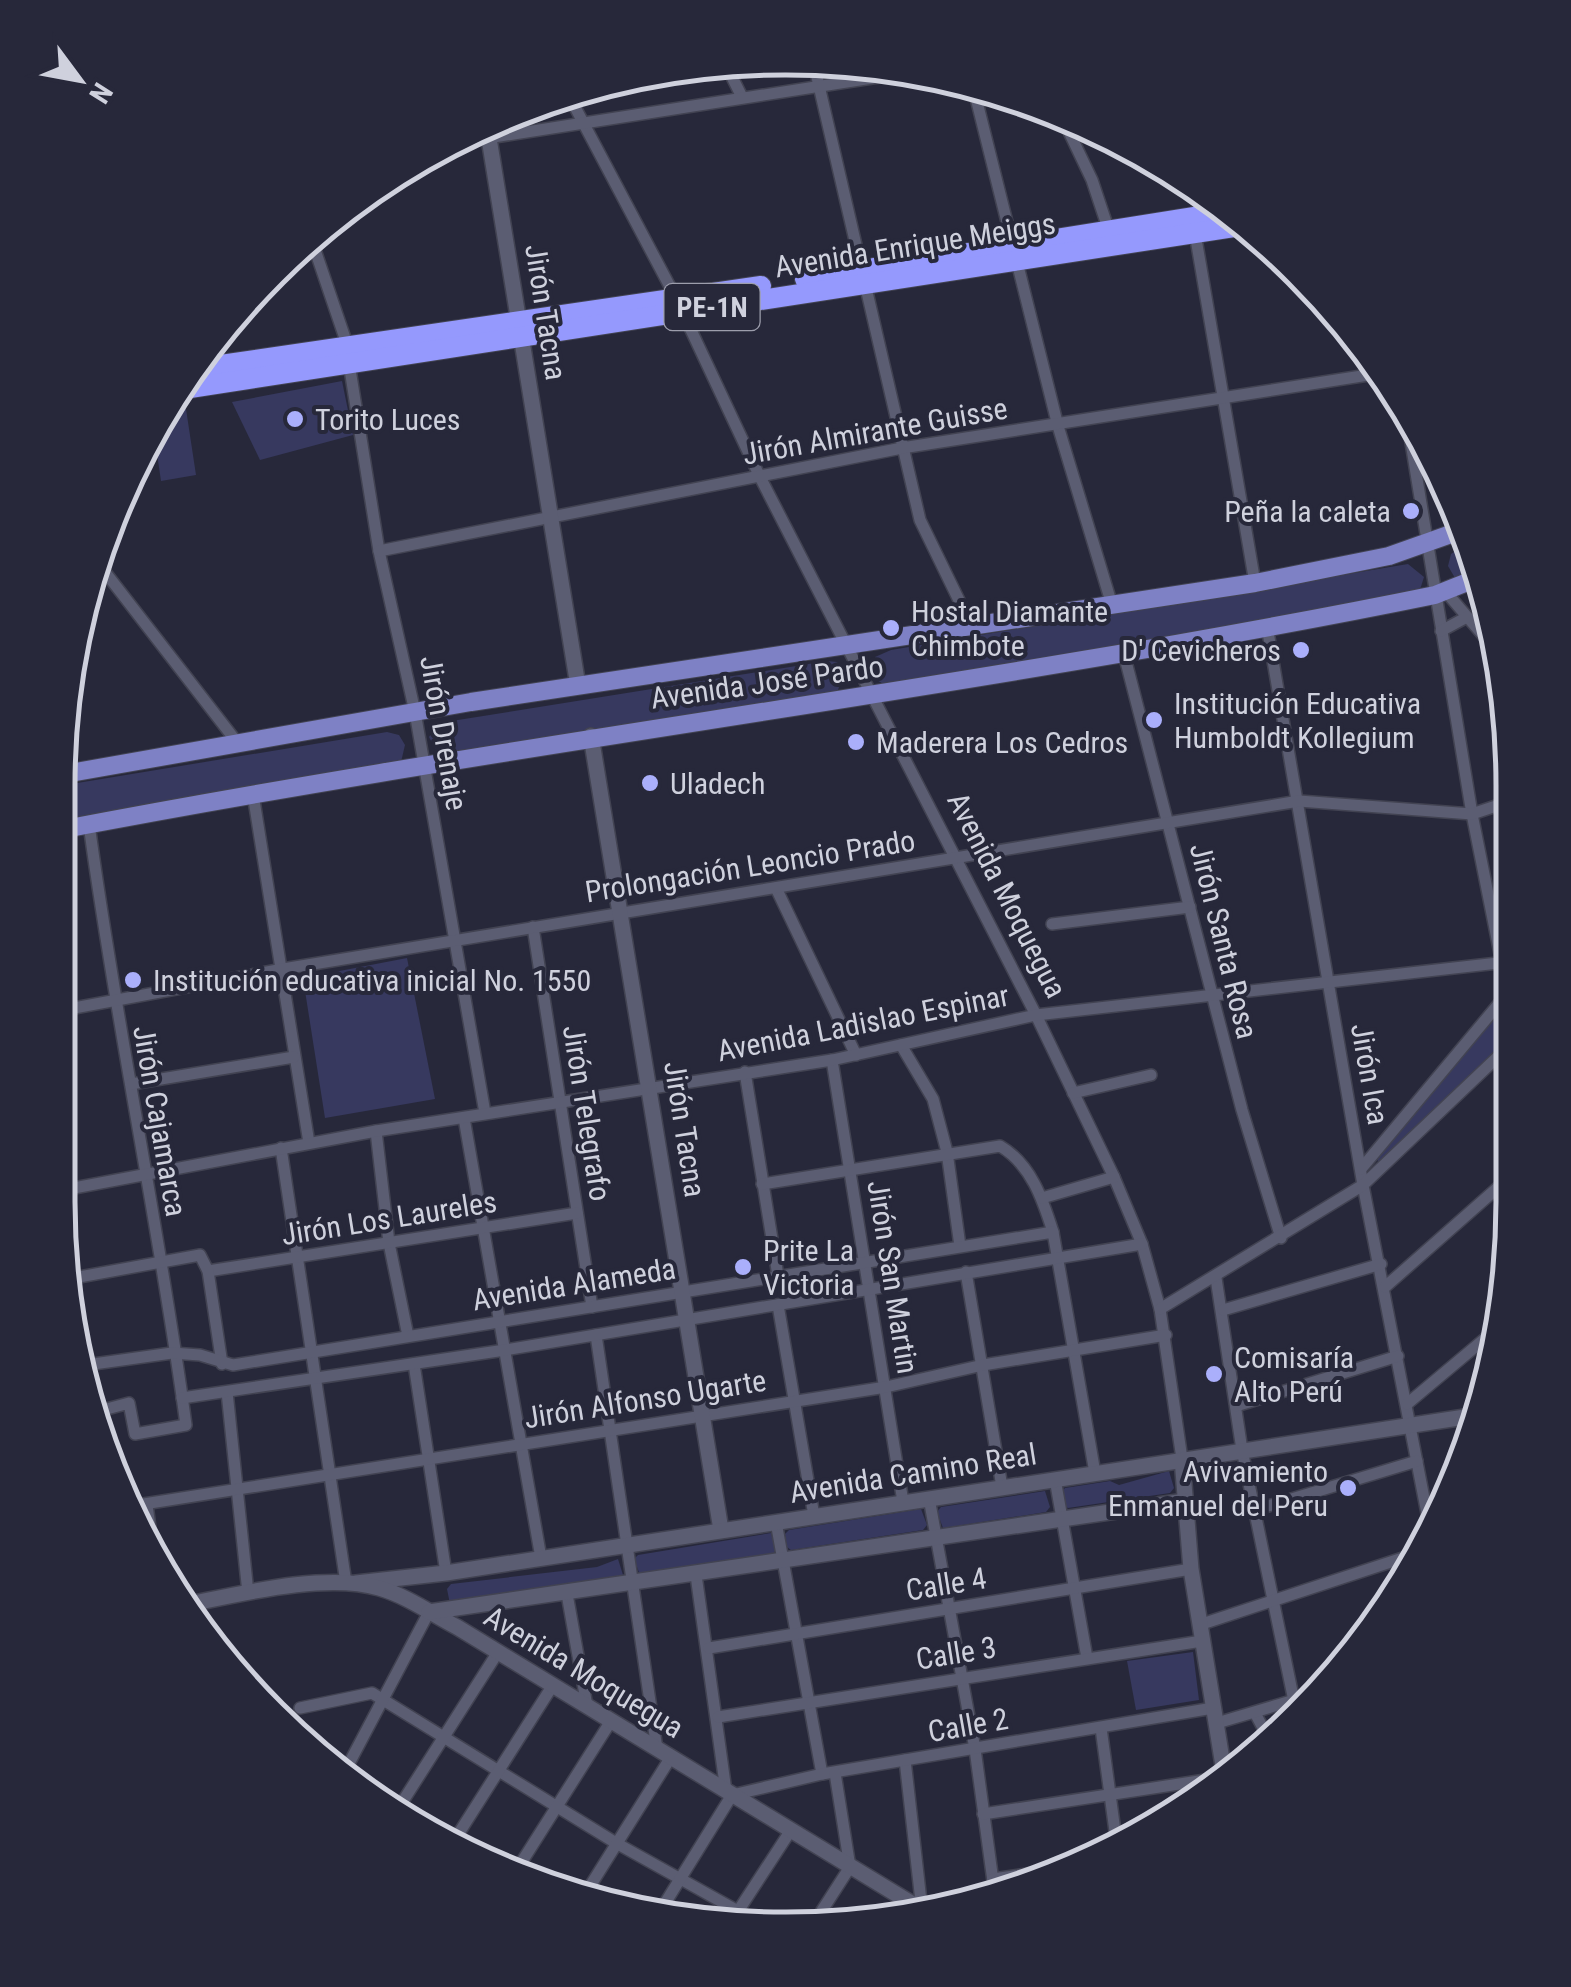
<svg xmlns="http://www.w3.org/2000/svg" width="1571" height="1987" viewBox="0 0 1571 1987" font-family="'Roboto Condensed',sans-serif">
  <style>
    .green { fill: #37395f }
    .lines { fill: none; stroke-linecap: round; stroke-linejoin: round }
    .street-casing { stroke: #424352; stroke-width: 14 }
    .secondary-casing { stroke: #424352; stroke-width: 18 }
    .primary-casing { stroke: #424352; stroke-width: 20 }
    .highway-casing { stroke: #424352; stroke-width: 22 }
    .street { stroke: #5b5d72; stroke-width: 11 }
    .secondary { stroke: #5b5d72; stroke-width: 15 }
    .primary { stroke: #7e81c5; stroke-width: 18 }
    .highway { stroke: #9599fd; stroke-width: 20 }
    .poi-dot { fill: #aaaffb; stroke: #27283a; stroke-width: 4 }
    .labels { text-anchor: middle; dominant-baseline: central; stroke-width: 8; stroke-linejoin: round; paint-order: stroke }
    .shield { fill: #27283a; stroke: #9d9eac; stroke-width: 2.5 }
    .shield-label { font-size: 28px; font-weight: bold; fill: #cfd1dd }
    .street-label { font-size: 30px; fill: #cfd1dd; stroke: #27283a }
    .poi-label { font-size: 30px; fill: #cfd1dd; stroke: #27283a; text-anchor: start }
    .rim { fill: none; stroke: #cfd1dd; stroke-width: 5 }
  </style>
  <rect width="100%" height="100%" fill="#27283a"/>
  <g class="green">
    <polygon points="342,381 353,435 260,460 232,402"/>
    <polygon points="186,409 196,475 161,481 153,426 161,413"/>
    <polygon points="1470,541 1479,574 1455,578 1448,566 1451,554"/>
    <polygon points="1408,564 1424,577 1418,596 885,685 875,679 875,657 891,650"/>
    <polygon points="827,661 837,662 844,672 837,693 439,756 429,737 439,723"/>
    <polygon points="387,732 399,735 405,745 401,762 59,820 59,786"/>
    <polygon points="407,958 435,1099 325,1118 303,978"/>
    <polygon points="1492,1019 1497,1023 1498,1051 1378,1162 1377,1156"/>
    <polygon points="1169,1471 1174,1488 1170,1493 1068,1508 1063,1505 1061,1493 1065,1488 1110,1481 1119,1485"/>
    <polygon points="1045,1491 1050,1507 1046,1512 943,1528 937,1512 941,1507"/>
    <polygon points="921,1509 927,1525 923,1530 791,1550 787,1547 785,1534 789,1530"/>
    <polygon points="771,1533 776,1550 772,1555 640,1575 634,1559 638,1555"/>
    <polygon points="618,1559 623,1575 619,1580 450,1604 447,1589 451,1584 597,1567"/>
    <polygon points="1193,1652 1199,1700 1136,1710 1127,1661"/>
  </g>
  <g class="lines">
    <g class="street-casing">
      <g id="street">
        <polyline points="813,60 920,520 972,627"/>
        <polyline points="725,63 742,97"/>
        <polyline points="972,82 1058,426 1112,605"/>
        <polyline points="567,92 676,298 759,475 1036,1015 1114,1177 1142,1244 1160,1309 1182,1459"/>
        <polyline points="1061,115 1092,180 1108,228"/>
        <polyline points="443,145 911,72"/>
        <polyline points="1195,233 1255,583"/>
        <polyline points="313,244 347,344"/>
        <polyline points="349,363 379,551 415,712 485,1113"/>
        <polyline points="1405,406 1472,814 1507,989"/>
        <polyline points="379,551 902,448 1381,373"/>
        <polyline points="95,559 236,741"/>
        <polyline points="1446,592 1494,648"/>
        <polyline points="1267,626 1363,1185 1430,1529"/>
        <polyline points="1441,631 1467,617"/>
        <polyline points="1124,654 1242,1110 1281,1238"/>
        <polyline points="253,794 309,1143"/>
        <path d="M89,824C116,1025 159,1224 186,1425L135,1434L129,1403L92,1413"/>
        <polyline points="776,888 856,1055"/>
        <polyline points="1052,924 1190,907"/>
        <polyline points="533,927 592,1307"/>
        <polyline points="58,1011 283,969 1299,801 1472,814 1511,801"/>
        <polyline points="901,1045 933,1099 947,1152 960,1246"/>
        <polyline points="832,1060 903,1502"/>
        <polyline points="745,1072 778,1276"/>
        <polyline points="131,1084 294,1057"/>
        <polyline points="58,1087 62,1093"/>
        <polyline points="1073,1093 1151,1075"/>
        <polyline points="464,1118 541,1558"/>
        <polyline points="376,1131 389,1243 408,1336"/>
        <polyline points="281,1148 346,1583"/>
        <polyline points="1361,1169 1507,994"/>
        <path d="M762,1184L1000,1146C1031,1164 1043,1200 1053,1232"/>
        <polyline points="58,1191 376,1131 832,1060 1036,1015 1507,962"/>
        <polyline points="1042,1198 1114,1177"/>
        <polyline points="208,1271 577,1213"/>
        <polyline points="966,1272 1002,1487"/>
        <polyline points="1216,1278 1242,1450 1294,1701"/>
        <polyline points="68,1279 200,1255 208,1271 222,1364"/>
        <polyline points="1385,1287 1503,1183"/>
        <polyline points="778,1305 814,1516"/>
        <polyline points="1160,1309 1363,1185 1506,1049"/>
        <polyline points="1223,1310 1381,1264"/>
        <polyline points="596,1335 657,1749"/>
        <polyline points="414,1364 446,1573"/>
        <polyline points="79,1366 172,1353 200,1355 233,1365 1053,1232 1095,1473"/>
        <polyline points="227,1392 248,1593"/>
        <polyline points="182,1398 505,1350 1142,1244"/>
        <polyline points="1407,1404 1500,1326"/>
        <polyline points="1236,1406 1398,1356"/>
        <polyline points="1055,1479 1087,1658"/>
        <polyline points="929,1498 975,1749 995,1896"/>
        <polyline points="147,1505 155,1565"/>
        <polyline points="131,1506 886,1387 983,1365 1166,1335"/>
        <polyline points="1255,1510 1417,1461"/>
        <polyline points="776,1522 822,1774"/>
        <polyline points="696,1575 726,1791"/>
        <polyline points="567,1594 587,1706"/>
        <polyline points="1199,1625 1415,1554"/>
        <polyline points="709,1648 1191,1569"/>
        <polyline points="300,1708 372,1693 616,1843 738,1911"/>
        <polyline points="1255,1713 1271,1743"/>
        <polyline points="718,1717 1202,1641"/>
        <polyline points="1217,1723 1318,1693"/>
        <polyline points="1101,1728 1117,1846"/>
        <polyline points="905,1760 922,1910"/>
        <polyline points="344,1773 429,1612"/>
        <polyline points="396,1812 498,1652"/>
        <polyline points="983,1814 1225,1777"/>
        <polyline points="452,1844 553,1685"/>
        <polyline points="516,1871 611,1721"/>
        <polyline points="993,1879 1060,1869"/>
        <polyline points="582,1899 671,1757"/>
        <polyline points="659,1913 732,1795 822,1774 1213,1708"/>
        <polyline points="731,1922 791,1830"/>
        <polyline points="812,1926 850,1867 835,1773"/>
      </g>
    </g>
    <g class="secondary-casing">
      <g id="secondary">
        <polyline points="487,126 578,686"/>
        <polyline points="591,736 721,1530"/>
        <polyline points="1182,1459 1191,1569 1225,1778"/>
        <polyline points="356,1583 446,1573 1478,1415"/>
        <path d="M185,1605C240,1594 326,1572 379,1588C407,1596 432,1614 457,1627L924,1911"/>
        <polyline points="429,1612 1185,1501"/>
      </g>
    </g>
    <g class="primary-casing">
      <g id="primary">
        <polyline points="59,775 471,702 1255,583 1389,556 1465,529"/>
        <path d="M59,830C516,742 978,688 1435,595L1480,577"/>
      </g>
    </g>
    <g class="highway-casing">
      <g id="highway">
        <polyline points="805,279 1232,211"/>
        <polyline points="193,369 761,286"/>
        <polyline points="177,390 1247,225"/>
      </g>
    </g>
    <use href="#street" class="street"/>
    <use href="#secondary" class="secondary"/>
    <use href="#primary" class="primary"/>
    <use href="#highway" class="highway"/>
  </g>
  <g class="poi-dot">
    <circle cx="295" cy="419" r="10"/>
    <circle cx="1411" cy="511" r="10"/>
    <circle cx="891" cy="628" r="10"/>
    <circle cx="1301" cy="650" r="10"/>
    <circle cx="1154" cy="720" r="10"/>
    <circle cx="856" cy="742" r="10"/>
    <circle cx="650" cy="783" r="10"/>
    <circle cx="133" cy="980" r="10"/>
    <circle cx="743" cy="1267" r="10"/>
    <circle cx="1214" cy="1374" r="10"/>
    <circle cx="1348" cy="1488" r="10"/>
  </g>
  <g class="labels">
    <rect class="shield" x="664.5" y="284" width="95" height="46" rx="8"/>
    <g class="shield-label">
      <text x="712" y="307">PE-1N</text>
    </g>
    <g class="street-label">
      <text transform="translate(915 245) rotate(-9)">Avenida Enrique Meiggs</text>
      <text transform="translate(546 312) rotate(81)">Jirón Tacna</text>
      <text transform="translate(875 431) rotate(-10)">Jirón Almirante Guisse</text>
      <text transform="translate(767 682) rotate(-8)">Avenida José Pardo</text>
      <text transform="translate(444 733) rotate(80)">Jirón Drenaje</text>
      <text transform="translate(750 866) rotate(-9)">Prolongación Leoncio Prado</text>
      <text transform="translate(1007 895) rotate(63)">Avenida Moquegua</text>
      <text transform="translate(1224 941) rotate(76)">Jirón Santa Rosa</text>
      <text transform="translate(863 1023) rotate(-11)">Avenida Ladislao Espinar</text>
      <text transform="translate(1370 1074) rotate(80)">Jirón Ica</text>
      <text transform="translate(587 1113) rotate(81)">Jirón Telegrafo</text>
      <text transform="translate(160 1121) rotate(80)">Jirón Cajamarca</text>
      <text transform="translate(685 1129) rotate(81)">Jirón Tacna</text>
      <text transform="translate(389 1218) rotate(-9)">Jirón Los Laureles</text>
      <text transform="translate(893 1277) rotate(81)">Jirón San Martin</text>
      <text transform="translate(574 1284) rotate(-9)">Avenida Alameda</text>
      <text transform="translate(645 1399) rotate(-9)">Jirón Alfonso Ugarte</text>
      <text transform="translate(913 1473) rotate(-9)">Avenida Camino Real</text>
      <text transform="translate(946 1584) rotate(-9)">Calle 4</text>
      <text transform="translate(956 1653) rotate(-9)">Calle 3</text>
      <text transform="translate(584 1672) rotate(31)">Avenida Moquegua</text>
      <text transform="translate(968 1725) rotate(-10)">Calle 2</text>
    </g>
    <g class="poi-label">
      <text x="315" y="419">Torito Luces</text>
      <text x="1391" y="511" text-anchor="end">Peña la caleta</text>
      <text x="911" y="611">Hostal Diamante<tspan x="911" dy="34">Chimbote</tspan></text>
      <text x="1281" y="650" text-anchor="end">D' Cevicheros</text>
      <text x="1174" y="703">Institución Educativa<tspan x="1174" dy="34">Humboldt Kollegium</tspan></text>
      <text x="876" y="742">Maderera Los Cedros</text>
      <text x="670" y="783">Uladech</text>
      <text x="153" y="980">Institución educativa inicial No. 1550</text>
      <text x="763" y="1250">Prite La<tspan x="763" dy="34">Victoria</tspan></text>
      <text x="1234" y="1357">Comisaría<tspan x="1234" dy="34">Alto Perú</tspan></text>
      <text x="1328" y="1471" text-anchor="end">Avivamiento<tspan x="1328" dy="34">Enmanuel del Peru</tspan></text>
    </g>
  </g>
  <path d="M0 0H1571V1987H0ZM785 75H786A710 710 0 0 1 1496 785V1202A710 710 0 0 1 786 1912H785A710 710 0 0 1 75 1202V785A710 710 0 0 1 785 75Z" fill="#27283a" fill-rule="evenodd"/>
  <path class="rim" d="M785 75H786A710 710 0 0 1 1496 785V1202A710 710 0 0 1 786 1912H785A710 710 0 0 1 75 1202V785A710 710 0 0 1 785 75Z"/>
  <g transform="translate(80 80) rotate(122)" stroke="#27283a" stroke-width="8" paint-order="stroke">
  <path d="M0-8L18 38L0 25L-18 38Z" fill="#cfd1dd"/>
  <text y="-15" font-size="28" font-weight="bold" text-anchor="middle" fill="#cfd1dd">N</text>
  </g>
</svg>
